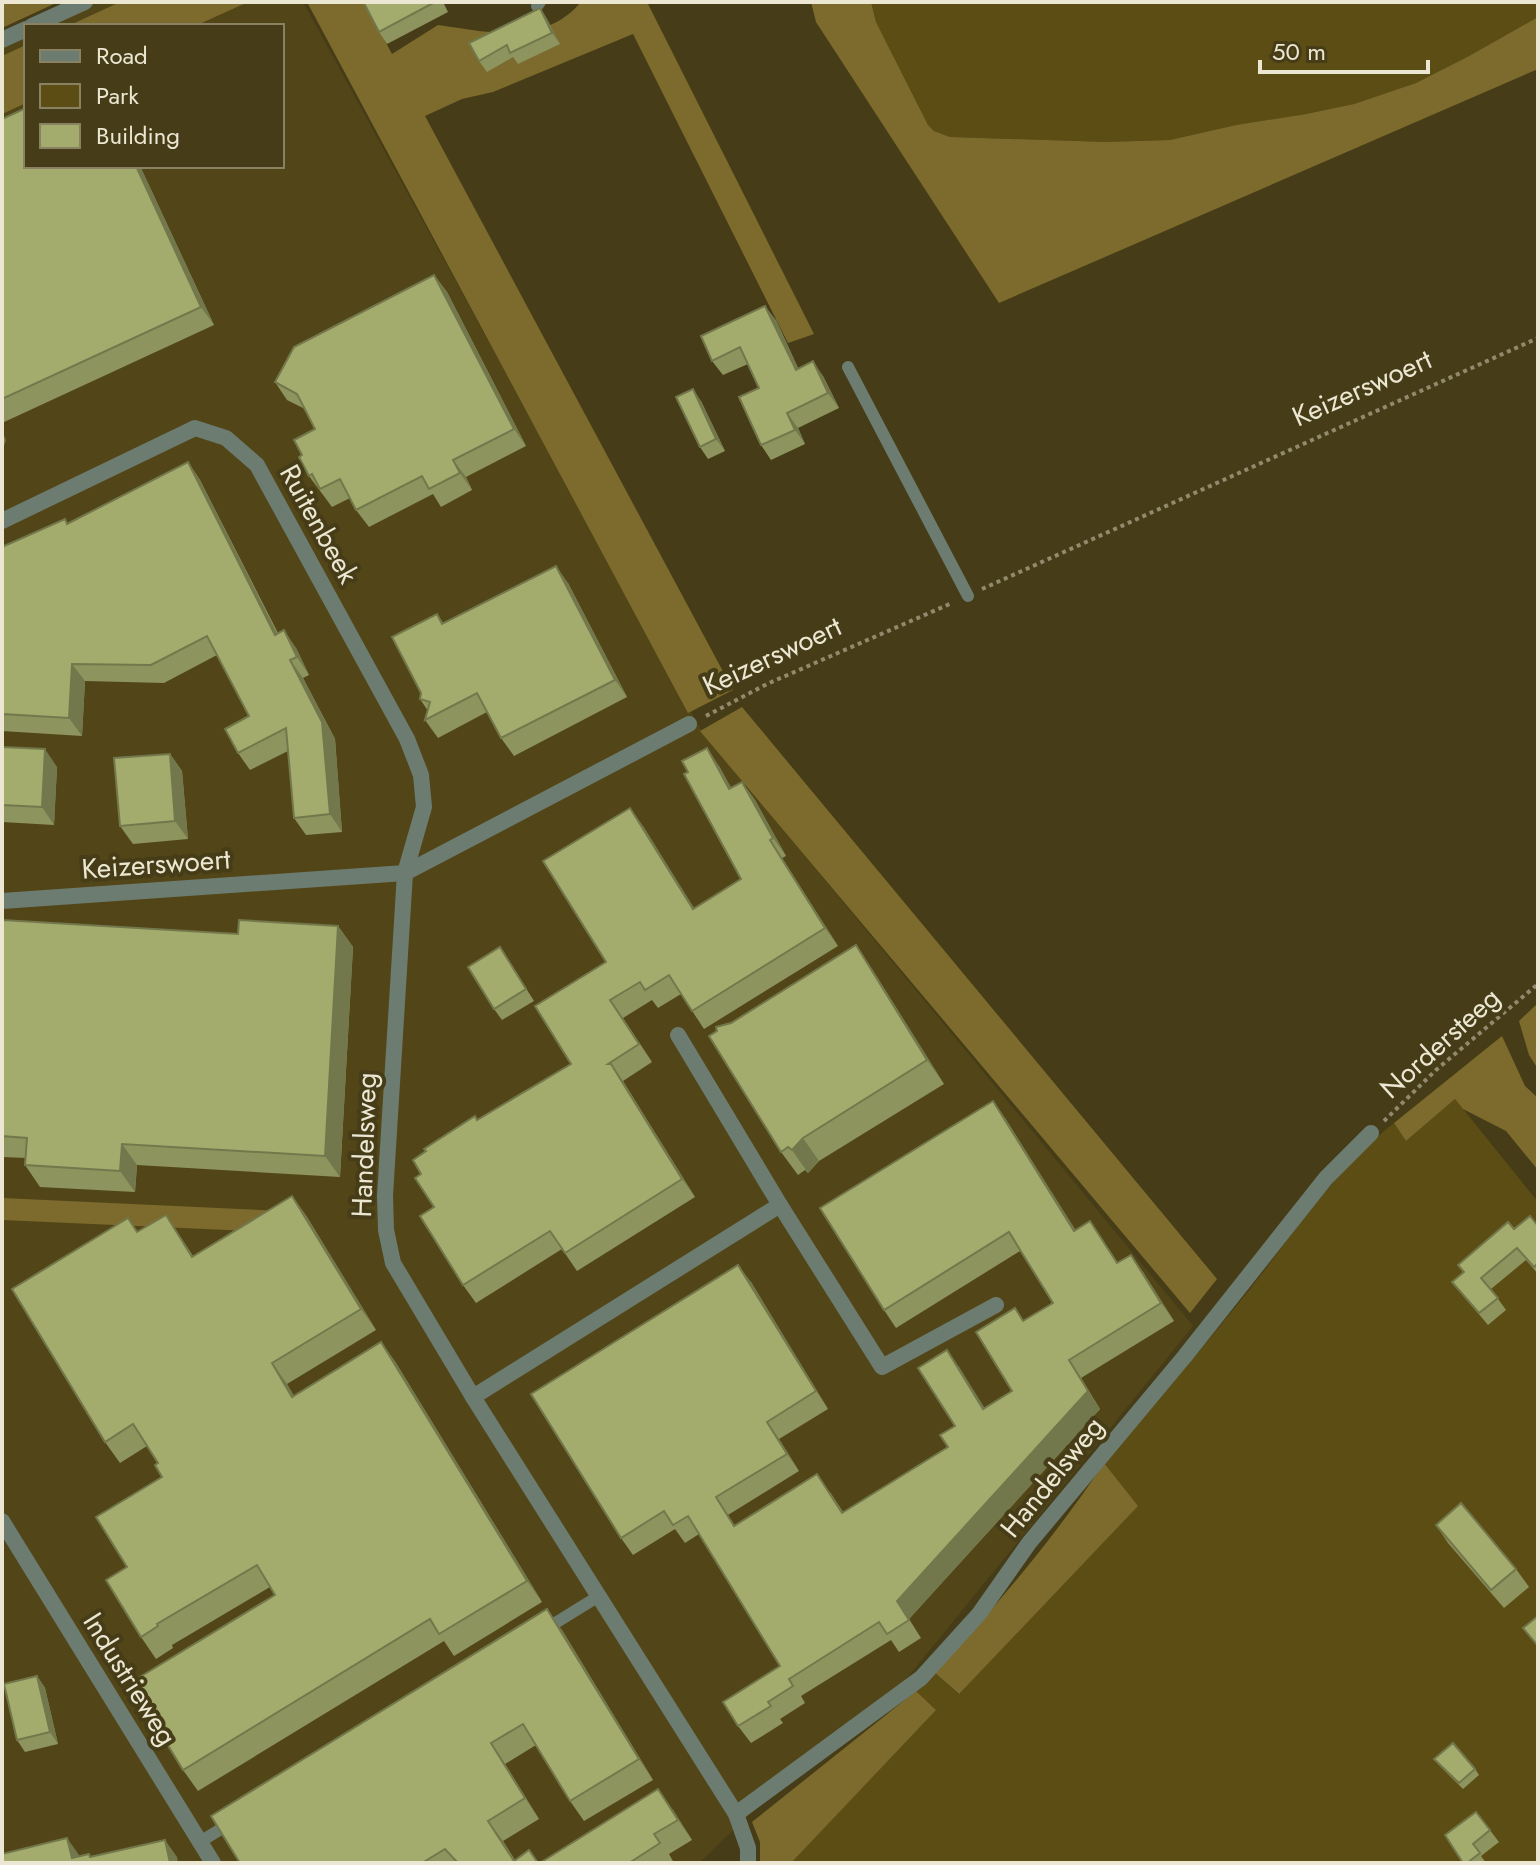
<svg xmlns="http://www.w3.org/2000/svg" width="1540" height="1865" viewBox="0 0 1540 1865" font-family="Jost,sans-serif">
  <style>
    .built { fill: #524618 }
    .green { fill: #5c4d15 }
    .forest { fill: #7c6b2c }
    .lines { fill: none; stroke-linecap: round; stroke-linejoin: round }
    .path { stroke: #918a6c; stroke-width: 4; stroke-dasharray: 4 4; stroke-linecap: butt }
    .lane { stroke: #6d7c71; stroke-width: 12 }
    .street { stroke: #6d7c71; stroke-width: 16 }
    .wall { fill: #8d945e }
    .shaded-wall { fill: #73784c }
    .building { fill: #a4ac6d; stroke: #73784c; stroke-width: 2 }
    .labels { text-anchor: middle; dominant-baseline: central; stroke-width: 8; stroke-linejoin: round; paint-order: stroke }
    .street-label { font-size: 28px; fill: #ece7d2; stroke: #463d18 }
  </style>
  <rect width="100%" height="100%" fill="#463d18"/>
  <polygon class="built" points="93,2 303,2 701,730 1193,1326 907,1678 757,1807 699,1863 2,1863 2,42 26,31 26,166 282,166 282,26 38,26"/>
  <g class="green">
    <polygon points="871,2 1538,2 1538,17 1469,56 1416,83 1354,104 1306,114 1236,125 1170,140 1106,142 950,137 934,131 928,125 876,22"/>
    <path d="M1455,1099L1538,1202V1861L1535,1863H791L935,1709L916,1691L934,1672L958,1694L1137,1506L1104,1463C1153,1405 1203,1348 1250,1289C1295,1232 1337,1168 1394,1123L1406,1141Z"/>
  </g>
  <g class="forest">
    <polygon points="2,2 58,2 2,28"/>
    <polygon points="120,2 248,2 195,26 68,26"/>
    <path d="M307,2H364L392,54L438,25C487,32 544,46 581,2H647L814,334L788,343L633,34L493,92L462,99L425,116L733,690L688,713Z"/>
    <polygon points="811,2 871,2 876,22 928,125 934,131 950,137 1106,142 1170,140 1236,125 1306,114 1354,104 1416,83 1469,56 1538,17 1538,69 999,303 816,22"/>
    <polygon points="26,45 26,103 2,114 2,56"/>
    <polygon points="742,707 1217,1279 1190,1313 700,731"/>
    <polygon points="1538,1003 1538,1069 1529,1055 1519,1021"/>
    <polygon points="1502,1036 1525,1086 1538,1098 1538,1170 1506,1131 1463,1109 1455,1099 1406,1141 1394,1123"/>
    <polygon points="2,1198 305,1212 274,1232 2,1220"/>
    <path d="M1104,1463L1138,1506L959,1694L934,1672C997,1606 1054,1538 1104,1463Z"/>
    <polygon points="916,1691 936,1710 791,1863 760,1863 760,1842 752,1822"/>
  </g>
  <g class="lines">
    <g class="path">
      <polyline points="982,589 1538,338"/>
      <polyline points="706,716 767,684 952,603"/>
      <polyline points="1384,1121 1436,1070 1538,984"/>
    </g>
    <g class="lane">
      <polyline points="537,6 540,2"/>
      <polyline points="848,367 968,596"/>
      <polyline points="544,1630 599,1596"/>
      <polyline points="200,1842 232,1822"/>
    </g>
    <g class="street">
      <polyline points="32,26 85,2"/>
      <polyline points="2,40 26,29"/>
      <polyline points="2,521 195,428 226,438 257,465 407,739 421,775 424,807 405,873 385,1196 386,1230 393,1263 473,1397 736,1814 748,1848 748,1863"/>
      <polyline points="2,901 405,873 689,724"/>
      <polyline points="678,1035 780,1205 882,1367 996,1305"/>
      <polyline points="473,1397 780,1205"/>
      <polyline points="2,1521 213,1863"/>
      <polyline points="736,1814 921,1678 979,1614 1029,1543 1185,1356 1326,1178 1371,1133"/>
    </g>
  </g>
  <g class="wall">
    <polygon points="366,2 443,2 448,12 387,44 379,32"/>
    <polygon points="540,8 547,19 560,44 518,64 513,57 487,72 479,61"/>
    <polygon points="2,119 26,166 140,166 214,325 2,423"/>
    <polygon points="434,275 447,292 526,446 466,477 472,490 441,507 433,494 369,527 356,510 350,498 332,507 309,476 302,455 315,429 305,409 287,400 275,382"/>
    <polygon points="776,320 798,368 823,376 839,408 798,428 805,444 771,460 761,445 759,388 748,364 723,375 712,361"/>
    <polygon points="701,401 725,451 708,459 700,447"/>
    <polygon points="188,462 200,480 278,633 296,648 309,675 303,678 335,739 342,832 306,835 294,818 288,751 250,770 238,753 249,716 217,655 164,683 85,681 82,736 2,731 2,547 65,519 68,524"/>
    <polygon points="568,583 627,697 514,756 501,738 487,712 438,738 425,720 428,711 420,699 437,614 444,624"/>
    <polygon points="2,747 57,767 54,825 2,822"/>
    <polygon points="170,754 182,771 188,839 133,844 120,826"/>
    <polygon points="719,766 731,788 742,782 755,800 786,856 782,858 838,946 704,1029 681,994 658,1008 652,1000 623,1018 652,1062 623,1081 695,1197 577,1271 562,1249 476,1303 463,1285 421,1174 478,1120 571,1064 606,962 643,826 694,909 741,879"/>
    <polygon points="2,920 238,934 338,926 353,947 340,1177 137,1165 135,1192 40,1187 25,1165 26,1158 2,1157"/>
    <polygon points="500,947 534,1001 502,1020 494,1009"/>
    <polygon points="872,969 944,1084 819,1161 808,1173 805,1170 798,1175 781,1152 731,1023"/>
    <polygon points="1005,1118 1075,1230 1090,1221 1118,1263 1143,1272 1174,1321 1081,1378 1100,1409 909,1619 921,1638 899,1652 891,1640 801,1696 805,1703 780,1719 783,1723 751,1743 738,1726 780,1666 699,1534 685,1543 675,1529 633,1555 621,1538 751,1282 828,1409 779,1439 799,1471 728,1515 735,1526 830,1492 843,1512 948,1447 955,1426 959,1367 984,1408 1012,1391 1024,1321 1053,1303 1020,1251 896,1328 884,1310"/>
    <polygon points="292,1196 307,1217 376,1330 287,1384 294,1396 381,1342 396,1363 542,1602 454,1656 444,1641 198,1791 183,1770 275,1595 270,1587 172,1645 173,1648 156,1659 141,1637 127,1567 162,1477 158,1463 147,1446 120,1463 105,1442 138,1232 180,1236 193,1256"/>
    <polygon points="1538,1226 1538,1274 1526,1260 1491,1289 1506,1310 1488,1325 1461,1293 1452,1282 1463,1272 1458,1265 1514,1229"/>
    <polygon points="1436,1525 1516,1569 1529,1587 1504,1608 1448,1543"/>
    <polygon points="562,1630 653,1780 584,1821 570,1801 536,1745 505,1764 539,1819 503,1841 515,1860 538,1863 240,1863"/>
    <polygon points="37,1676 45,1688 58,1744 25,1752 17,1740"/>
    <polygon points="1434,1759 1475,1769 1479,1775 1463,1789 1439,1765"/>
    <polygon points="673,1810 692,1840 669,1854 674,1863 540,1863"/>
    <polygon points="1476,1812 1499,1842 1481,1856 1486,1863 1463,1863"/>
  </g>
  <g class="shaded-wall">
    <polygon points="540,8 547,19 560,44 552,33"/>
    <polygon points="136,166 140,166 214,325 201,307"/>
    <polygon points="434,275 447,292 526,446 514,429"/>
    <polygon points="765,306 776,320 806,385 796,370"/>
    <polygon points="813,361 823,376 839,408 828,393"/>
    <polygon points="693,389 701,401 725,451 716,439"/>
    <polygon points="787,413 798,428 805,444 795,430"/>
    <polygon points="2,431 6,440 2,452"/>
    <polygon points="453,460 466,477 472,490 460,473"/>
    <polygon points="188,462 200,480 287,653 275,635"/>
    <polygon points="556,566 568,583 627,697 615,680"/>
    <polygon points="284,630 296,648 309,675 297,657"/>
    <polygon points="290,660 303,678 335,739 342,832 330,814"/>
    <polygon points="72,664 85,681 82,736 69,718"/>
    <polygon points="707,748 719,766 742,807 729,789"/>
    <polygon points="45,749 57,767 54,825 42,807"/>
    <polygon points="170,754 182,771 188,839 175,821"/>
    <polygon points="742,782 755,800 786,856 773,838"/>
    <polygon points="630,808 643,826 706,927 693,909"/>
    <polygon points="770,840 782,858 838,946 825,928"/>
    <polygon points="338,926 353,947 340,1177 325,1156"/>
    <polygon points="856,945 872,969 944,1084 927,1060"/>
    <polygon points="611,1064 624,1083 695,1197 682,1179"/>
    <polygon points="993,1101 1005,1118 1087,1248 1074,1231"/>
    <polygon points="803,1138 819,1161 808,1173 792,1150"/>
    <polygon points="122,1144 137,1165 135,1192 120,1171"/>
    <polygon points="292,1196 307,1217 376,1330 361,1309"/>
    <polygon points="1131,1255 1143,1272 1174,1321 1161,1303"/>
    <polygon points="738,1265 751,1282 828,1409 816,1391"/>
    <polygon points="381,1342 396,1363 542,1602 527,1581"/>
    <polygon points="947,1350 959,1367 996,1426 983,1409"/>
    <polygon points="1069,1360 1100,1409 909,1619 921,1638 897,1601"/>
    <polygon points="272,1363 287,1384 307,1418 292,1397"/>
    <polygon points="767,1422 779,1439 799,1471 787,1454"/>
    <polygon points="547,1609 562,1630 653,1780 639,1759"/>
    <polygon points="37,1676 45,1688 58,1744 50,1732"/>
    <polygon points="491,1743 505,1764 539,1819 525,1798"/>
    <polygon points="658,1789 673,1810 692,1840 678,1820"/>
    <polygon points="488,1821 503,1841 516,1863 515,1863"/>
    <polygon points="67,1838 79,1855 81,1863 72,1858"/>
    <polygon points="165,1840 177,1857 178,1863 170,1863"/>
  </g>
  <g class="building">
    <polygon points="366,2 435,2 379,32 364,3"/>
    <polygon points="540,8 552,33 510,53 507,45 479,61 469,43"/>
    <polygon points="26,108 26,166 136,166 201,307 2,399 2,119"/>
    <polygon points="434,275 514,429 453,460 460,473 429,489 422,476 356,510 340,479 320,489 312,474 309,476 299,457 302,455 294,440 315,429 297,394 275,382 294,347"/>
    <polygon points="765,306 796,370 813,361 828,393 787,413 795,430 761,445 739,397 759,388 740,347 712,361 701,336"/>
    <polygon points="693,389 716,439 700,447 676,397"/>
    <polygon points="188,462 275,635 284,630 297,657 290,660 322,722 330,814 294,818 286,728 238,753 225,729 249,716 207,636 151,665 72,664 69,718 2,714 2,547 65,519 67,524"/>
    <polygon points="556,566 615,680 501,738 477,693 425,720 430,702 420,699 421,693 392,637 437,614 442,624"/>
    <polygon points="2,747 45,749 42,807 2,805"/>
    <polygon points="707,748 729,789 742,782 773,838 770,840 825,928 692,1011 669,975 645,990 640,982 610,1000 639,1044 608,1064 611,1064 682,1179 565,1253 550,1231 463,1285 420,1216 434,1207 415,1178 421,1174 413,1160 426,1151 424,1149 475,1116 477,1120 571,1064 535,1006 606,962 543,861 630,808 693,909 741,879 684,774 688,772 682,761"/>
    <polygon points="170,754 175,821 120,826 114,758"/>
    <polygon points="2,920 238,934 239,920 338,926 325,1156 122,1144 120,1171 25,1165 27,1138 2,1136"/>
    <polygon points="856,945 927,1060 803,1138 792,1150 788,1147 781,1152 709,1036 717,1031 716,1027 731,1023"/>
    <polygon points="500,947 526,989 494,1009 468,967"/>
    <polygon points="993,1101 1074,1231 1090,1221 1117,1263 1131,1255 1161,1303 1069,1360 1088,1391 897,1601 909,1620 887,1634 879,1622 789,1679 793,1686 768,1702 771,1706 738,1726 723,1702 780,1666 688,1516 673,1525 664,1511 621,1538 531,1394 738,1265 816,1391 767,1422 787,1454 716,1497 734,1526 817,1474 842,1513 948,1447 940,1435 955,1426 918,1368 947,1350 983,1409 1012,1391 976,1332 1015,1308 1023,1321 1053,1303 1009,1232 884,1310 820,1208"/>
    <polygon points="292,1196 361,1309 272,1363 292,1397 381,1342 527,1581 439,1634 430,1619 183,1770 130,1683 275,1595 257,1565 157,1624 158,1626 141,1637 106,1580 127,1567 96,1517 162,1477 155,1465 158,1463 133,1424 105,1442 12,1289 128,1218 137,1232 166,1215 192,1257"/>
    <polygon points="1530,1216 1538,1226 1538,1263 1534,1267 1517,1248 1481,1278 1498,1298 1479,1313 1452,1282 1464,1272 1458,1265 1508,1222 1514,1229"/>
    <polygon points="1461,1503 1516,1569 1491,1590 1436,1525"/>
    <polygon points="547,1609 639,1759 570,1801 523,1724 491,1743 525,1798 488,1821 514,1861 529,1850 538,1863 458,1863 445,1849 422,1863 240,1863 211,1816"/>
    <polygon points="1538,1616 1538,1646 1523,1628"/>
    <polygon points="37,1676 50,1732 17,1740 4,1684"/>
    <polygon points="1453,1743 1475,1769 1459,1783 1434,1759"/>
    <polygon points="658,1789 678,1820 654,1834 660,1843 629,1863 540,1863"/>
    <polygon points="1476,1812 1490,1830 1473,1844 1480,1853 1467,1863 1463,1863 1445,1835"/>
    <polygon points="67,1838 72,1858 89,1854 90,1857 165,1840 170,1863 2,1863 2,1854"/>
  </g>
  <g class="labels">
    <g class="street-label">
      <text transform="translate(1362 388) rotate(-24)">Keizerswoert</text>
      <text transform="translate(319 524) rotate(61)">Ruitenbeek</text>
      <text transform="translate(772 656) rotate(-25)">Keizerswoert</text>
      <text transform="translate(156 864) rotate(-4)">Keizerswoert</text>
      <text transform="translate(1440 1043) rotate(-42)">Nordersteeg</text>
      <text transform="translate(364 1145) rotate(-88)">Handelsweg</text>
      <text transform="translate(1052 1477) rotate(-51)">Handelsweg</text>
      <text transform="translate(130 1679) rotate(58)">Industrieweg</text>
    </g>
  </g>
  <rect width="1540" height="1865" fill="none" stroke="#ece7d2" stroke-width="8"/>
  <rect x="24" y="24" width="260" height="144" fill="#463d18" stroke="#888162" stroke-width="2"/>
  <rect x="40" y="50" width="40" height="12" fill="#6d7c71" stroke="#888162" stroke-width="2"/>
  <text x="96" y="64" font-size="24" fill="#ece7d2">Road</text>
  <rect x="40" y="84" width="40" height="24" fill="#5c4d15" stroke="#888162" stroke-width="2"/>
  <text x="96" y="104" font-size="24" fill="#ece7d2">Park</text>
  <rect x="40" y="124" width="40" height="24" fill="#a4ac6d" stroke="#888162" stroke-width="2"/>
  <text x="96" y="144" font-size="24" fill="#ece7d2">Building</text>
  <path d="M1260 60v12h168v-12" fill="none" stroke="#ece7d2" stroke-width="4"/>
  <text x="1272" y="60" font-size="24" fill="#ece7d2" stroke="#463d18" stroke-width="6" paint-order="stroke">50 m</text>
</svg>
